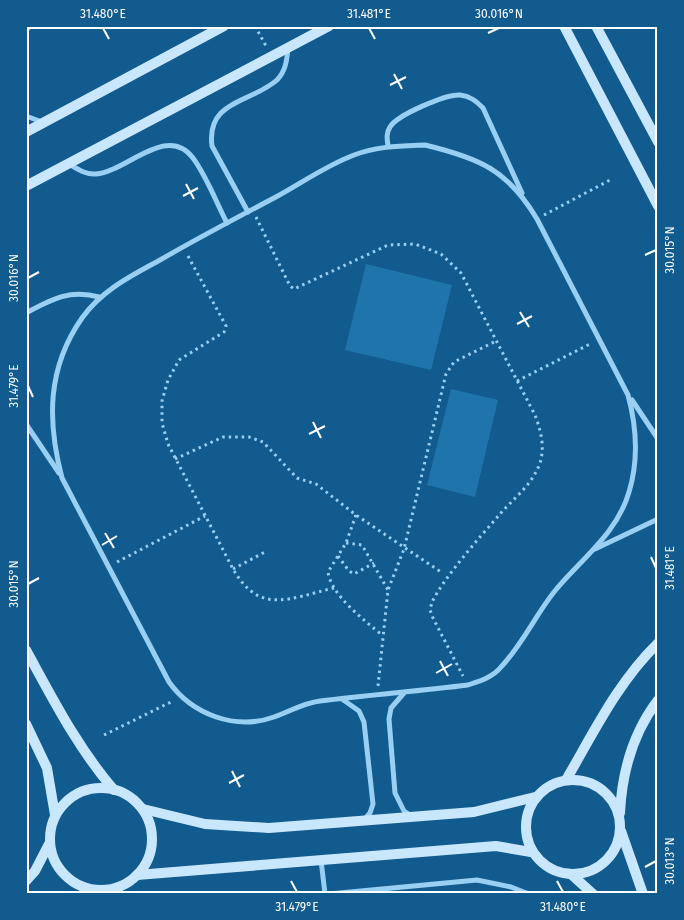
<svg xmlns="http://www.w3.org/2000/svg" width="684" height="920" viewBox="0 0 684 920" font-family="'Fira Sans',sans-serif">
  <style>
    .green { fill: #1f75ab }
    .lines { fill: none; stroke-linecap: round; stroke-linejoin: round }
    .path { stroke: #99cff2; stroke-width: 3; stroke-dasharray: 2.5 4; stroke-linecap: butt }
    .street { stroke: #99cff2; stroke-width: 5 }
    .secondary { stroke: #c8e7fc; stroke-width: 10 }
    .ticks { fill: none; stroke: #fff; stroke-width: 2 }
    .neatline { fill: none; stroke: #fff; stroke-width: 2 }
    .ticks-label { font-size: 12px; text-anchor: middle; fill: #fff }
  </style>
  <rect width="100%" height="100%" fill="#115b8e"/>
  <g class="green">
    <polygon points="366,264 452,285 431,370 345,350"/>
    <polygon points="451,389 498,400 475,497 427,485"/>
  </g>
  <g class="lines">
    <g class="path">
      <polyline points="255,26 266,46"/>
      <polyline points="544,215 612,179"/>
      <path d="M256,217L290,286L294,289L388,245L415,244L441,254L461,273L535,415C541,431 545,447 540,463C532,485 514,498 500,514C480,537 445,576 432,602L430,610L433,618L463,676"/>
      <path d="M188,256L226,326L224,332L179,360L168,380L162,401V423L168,444L233,569C260,616 290,598 334,588"/>
      <polyline points="517,381 590,344"/>
      <polyline points="175,459 223,437 249,437 263,442 297,478 316,484 356,515 441,572"/>
      <path d="M356,515L346,543L328,572C331,595 364,620 382,635"/>
      <polyline points="346,543 362,545 388,590"/>
      <polyline points="338,556 349,571 354,574 374,563"/>
      <polyline points="117,562 205,516"/>
      <polyline points="233,569 265,552"/>
      <polyline points="378,686 388,590 404,549 446,374 454,362 496,341"/>
      <polyline points="104,735 173,701"/>
    </g>
    <g class="street">
      <polyline points="26,29 31,26"/>
      <polyline points="26,116 42,122"/>
      <path d="M425,145C479,158 508,170 537,219L628,395C637,428 639,459 629,492C617,534 580,560 554,592C535,616 522,645 501,667C493,677 480,681 468,685C419,691 369,695 320,701C303,703 289,712 274,717C235,731 192,714 169,682L62,478C47,421 47,368 82,318C102,290 131,276 160,260C198,238 236,218 274,198C300,184 327,165 354,155C378,146 401,146 425,145Z"/>
      <path d="M388,146C387,139 386,133 390,127C397,115 446,94 460,95C470,96 476,101 483,108L522,193"/>
      <path d="M69,164C77,169 86,175 96,174C126,172 167,123 193,158C207,177 216,202 227,223"/>
      <path d="M248,212L212,146C206,100 251,103 277,80C286,71 287,59 288,48"/>
      <path d="M26,313C52,299 70,289 99,297"/>
      <polyline points="632,400 658,439"/>
      <polyline points="26,424 59,473"/>
      <polyline points="595,549 658,519"/>
      <polyline points="404,693 391,708 389,719 395,793 404,811 412,816"/>
      <polyline points="342,699 359,711 364,722 373,804 370,813 364,820"/>
      <polyline points="321,860 325,894"/>
      <polyline points="329,894 477,880 511,887 529,894"/>
    </g>
    <g class="secondary">
      <polyline points="564,26 658,206"/>
      <polyline points="596,26 658,142"/>
      <polyline points="26,132 224,26"/>
      <polyline points="26,186 329,26"/>
      <path d="M26,650C53,699 77,747 114,790"/>
      <polyline points="26,724 47,768 55,815"/>
      <circle cx="573" cy="827" r="47"/>
      <path d="M566,780C594,732 618,682 658,643"/>
      <circle cx="101" cy="839" r="51"/>
      <polyline points="143,809 205,824 269,828 474,812 535,797"/>
      <path d="M620,813C622,772 632,734 658,700"/>
      <polyline points="621,831 643,894"/>
      <polyline points="137,875 496,846 531,852"/>
      <polyline points="572,875 593,894"/>
      <polyline points="26,881 35,871 49,844"/>
    </g>
  </g>
  <path class="ticks" d="M103,28L109,39M369,28L375,39M488,33L499,28M394,74L402,89M390,85L406,77M186,184L194,199M183,196L198,188M645,255L656,250M28,278L39,272M520,312L529,327M517,324L532,316M28,386L33,397M313,422L321,438M309,434L325,426M105,533L114,548M102,545L117,536M651,557L656,568M28,584L39,578M440,661L448,676M436,673L452,664M232,771L240,787M229,783L244,775M645,867L656,861M291,881L297,892M557,881L563,892"/>
  <rect width="684" height="920" fill="none" stroke="#115b8e" stroke-width="55"/>
  <rect x="28" y="28" width="628" height="864" class="neatline"/>
  <g class="ticks-label">
    <text x="103" y="18">31.480°E</text>
    <text x="369" y="18">31.481°E</text>
    <text x="499" y="18">30.016°N</text>
    <text transform="translate(670 250) rotate(-90)" y="4">30.015°N</text>
    <text transform="translate(14 278) rotate(-90)" y="4">30.016°N</text>
    <text transform="translate(14 386) rotate(-90)" y="4">31.479°E</text>
    <text transform="translate(670 568) rotate(-90)" y="4">31.481°E</text>
    <text transform="translate(14 584) rotate(-90)" y="4">30.015°N</text>
    <text transform="translate(670 861) rotate(-90)" y="4">30.013°N</text>
    <text x="297" y="911">31.479°E</text>
    <text x="563" y="911">31.480°E</text>
  </g>
</svg>
